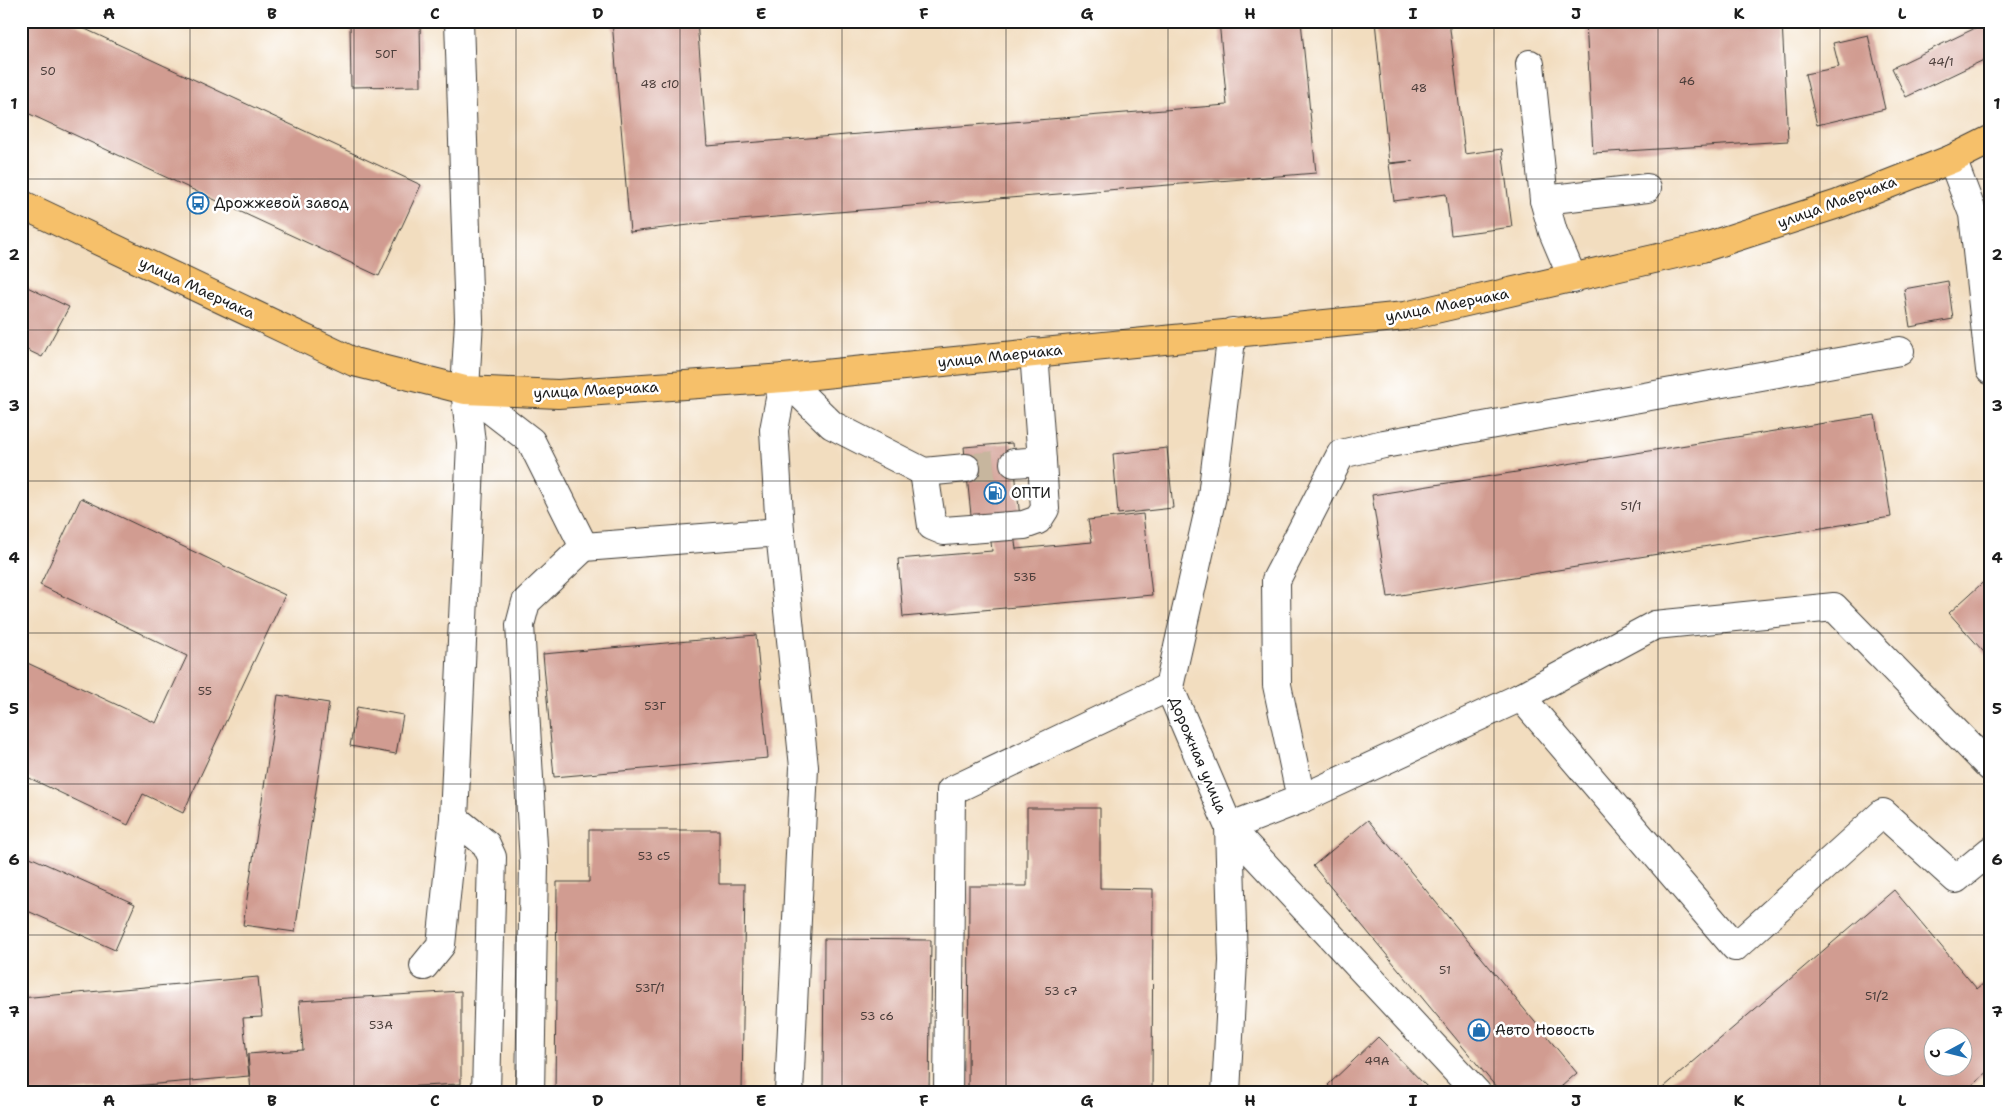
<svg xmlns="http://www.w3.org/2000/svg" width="2011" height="1114" viewBox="0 0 2011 1114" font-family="'Shantell Sans',sans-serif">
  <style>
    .building { fill: #d19c91; fill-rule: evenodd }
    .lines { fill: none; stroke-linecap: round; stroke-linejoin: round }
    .minor-tunnel { stroke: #c7b69e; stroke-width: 28; stroke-dasharray: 28 14; stroke-linecap: butt }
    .minor-casing { stroke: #3c3934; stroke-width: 30 }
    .major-casing { stroke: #3c3934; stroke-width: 30 }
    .minor { stroke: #fff; stroke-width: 28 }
    .major { stroke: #f6c06b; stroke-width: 28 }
    .grid { fill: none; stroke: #1c1c1c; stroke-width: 1; stroke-opacity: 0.55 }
    .labels { text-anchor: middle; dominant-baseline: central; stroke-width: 5; stroke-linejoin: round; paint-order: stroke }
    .number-label { font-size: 12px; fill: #493c39 }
    .street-label { font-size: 15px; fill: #1c1c1c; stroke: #fff }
    .poi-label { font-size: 15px; fill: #1c1c1c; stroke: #fff; text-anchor: start }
    .neatline { fill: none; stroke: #1c1c1c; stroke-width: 2 }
    .grid-label { font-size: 16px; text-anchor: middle; font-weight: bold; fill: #1c1c1c }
  </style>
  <rect width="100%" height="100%" fill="#fff"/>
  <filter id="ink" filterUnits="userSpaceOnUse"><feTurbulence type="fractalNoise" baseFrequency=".02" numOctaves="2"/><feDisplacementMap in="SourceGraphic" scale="10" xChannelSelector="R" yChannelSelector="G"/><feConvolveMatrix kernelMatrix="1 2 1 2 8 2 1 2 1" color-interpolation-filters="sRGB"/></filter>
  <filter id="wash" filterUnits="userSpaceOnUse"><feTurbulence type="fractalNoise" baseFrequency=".0096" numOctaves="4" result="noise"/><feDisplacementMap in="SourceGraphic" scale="20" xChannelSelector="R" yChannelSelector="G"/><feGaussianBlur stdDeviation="1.12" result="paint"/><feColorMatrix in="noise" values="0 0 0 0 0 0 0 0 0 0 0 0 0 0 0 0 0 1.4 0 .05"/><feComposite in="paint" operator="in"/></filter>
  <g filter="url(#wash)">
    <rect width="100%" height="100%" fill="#f2ddbf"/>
    <g id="blocks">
      <g class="building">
        <polygon points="21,21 68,21 421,185 379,276 21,110"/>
        <polygon points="350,21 420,21 421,86 351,87"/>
        <polygon points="612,21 697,21 707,146 1227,105 1219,21 1301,21 1316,173 715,222 630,232"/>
        <polygon points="1375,21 1449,21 1465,154 1502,149 1512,227 1451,235 1446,194 1394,201 1389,164 1413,161 1389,163"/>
        <polygon points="1586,21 1782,21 1788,141 1593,153"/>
        <polygon points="1990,21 1990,57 1906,97 1892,68"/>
        <polygon points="1868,35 1885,109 1817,125 1805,74 1839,67 1833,43"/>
        <polygon points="1948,281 1953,319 1910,327 1904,289"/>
        <polygon points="21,284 69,307 42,357 21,347"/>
        <polygon points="1875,415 1891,517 1388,597 1372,495"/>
        <polygon points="1012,443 1021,527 1013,527 1016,549 1092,542 1088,520 1143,514 1152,595 903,617 898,559 992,551 990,533 973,534 964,447"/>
        <polygon points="1167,448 1173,508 1118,514 1113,454"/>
        <polygon points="81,498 285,595 183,813 143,794 128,825 21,774 21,660 156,723 187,656 40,585"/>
        <polygon points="1990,576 1990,659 1949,613"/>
        <polygon points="756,635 768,758 554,777 543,654"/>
        <polygon points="278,695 329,703 295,932 243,925"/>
        <polygon points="357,707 403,715 396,754 350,746"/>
        <polygon points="1027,808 1100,808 1100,888 1153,889 1152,1093 968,1093 969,886 1027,886"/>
        <polygon points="1368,820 1577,1073 1554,1093 1501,1093 1313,866"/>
        <polygon points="589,830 719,830 719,884 745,884 742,1093 555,1093 557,882 589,882"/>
        <polygon points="21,853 135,904 115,950 21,908"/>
        <path d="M1894,890L1977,989L1990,978V1070L1963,1093H1657ZM1934,1036H1964V1066H1934Z"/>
        <polygon points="824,939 931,940 929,1093 823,1093"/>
        <polygon points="258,977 262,1017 243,1018 249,1076 53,1093 21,1093 21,998"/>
        <polygon points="461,991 461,1084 362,1089 362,1093 251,1093 248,1054 303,1050 299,1001"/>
        <polygon points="1378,1037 1433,1093 1336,1093 1328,1085"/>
      </g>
    </g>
  </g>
  <g filter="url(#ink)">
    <use href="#blocks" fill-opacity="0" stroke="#3c3934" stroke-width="1"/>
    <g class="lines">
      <polyline class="minor-tunnel" points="966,468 1014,463"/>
      <g class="minor-casing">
        <g id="minor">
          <polyline points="1530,64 1544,200"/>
          <polyline points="1952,159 1973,214 1990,370"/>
          <polyline points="1573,279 1553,232 1544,200 1647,188"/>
          <polyline points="784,378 774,430 780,532 804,767 789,1093"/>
          <polyline points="784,378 832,425 924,472 966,468"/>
          <polyline points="465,390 531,441 584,547 780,532"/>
          <polyline points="1014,463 1042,461 1034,352"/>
          <polyline points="924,472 932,526 944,531 1024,525 1038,520 1045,509 1042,461"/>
          <polyline points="1521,697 1735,947 1883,813 1956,879 1990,851"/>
          <polyline points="1301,799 1277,685 1276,580 1341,454 1384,444 1900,351"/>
          <polyline points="454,818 486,844 492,857 486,1093"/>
          <polyline points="424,966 441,945 454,818 471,443 465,390 469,320 459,21"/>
          <polyline points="530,1093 534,863 520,625 526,602 584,547"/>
          <polyline points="948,1093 951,791 1169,687"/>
          <polyline points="1226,1093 1233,961 1229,827 1169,687 1212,496 1232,332"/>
          <polyline points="1477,1093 1229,827 1301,799 1521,697 1655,625 1834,607 1990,767"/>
        </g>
      </g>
      <g class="major-casing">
        <polyline id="major" points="21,204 354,362 465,390 558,394 784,378 1405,316 1702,248 1838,204 1952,159 1990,140"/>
      </g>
      <use href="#minor" class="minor"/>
      <use href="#major" class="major"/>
    </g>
  </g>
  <path class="grid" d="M190,21V1093M354,21V1093M516,21V1093M680,21V1093M842,21V1093M1006,21V1093M1168,21V1093M1332,21V1093M1494,21V1093M1658,21V1093M1820,21V1093M21,179H1990M21,330H1990M21,481H1990M21,633H1990M21,784H1990M21,935H1990"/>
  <defs>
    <g id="bus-ring" transform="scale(1.125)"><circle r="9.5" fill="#fff" stroke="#1f6fb2" stroke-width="1.5"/><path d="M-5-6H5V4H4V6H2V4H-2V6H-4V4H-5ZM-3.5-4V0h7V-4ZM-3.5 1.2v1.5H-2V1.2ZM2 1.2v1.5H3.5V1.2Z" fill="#1f6fb2"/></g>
    <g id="fuel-ring" transform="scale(1.125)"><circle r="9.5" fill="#fff" stroke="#1f6fb2" stroke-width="1.5"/><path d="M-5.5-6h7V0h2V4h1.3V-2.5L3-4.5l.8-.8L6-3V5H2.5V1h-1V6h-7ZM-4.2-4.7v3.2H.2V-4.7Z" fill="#1f6fb2"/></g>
    <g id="shop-ring" transform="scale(1.125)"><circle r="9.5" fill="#fff" stroke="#1f6fb2" stroke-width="1.5"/><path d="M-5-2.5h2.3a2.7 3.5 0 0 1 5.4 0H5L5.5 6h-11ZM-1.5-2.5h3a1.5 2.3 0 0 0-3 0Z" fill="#1f6fb2"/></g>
  </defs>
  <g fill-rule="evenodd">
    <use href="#bus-ring" x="198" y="203"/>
    <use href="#fuel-ring" x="995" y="493"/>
    <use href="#shop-ring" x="1479" y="1030"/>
  </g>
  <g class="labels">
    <g class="number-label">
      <text x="386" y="54">50Г</text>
      <text x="1941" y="62">44/1</text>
      <text x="48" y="71">50</text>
      <text x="1687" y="81">46</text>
      <text x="660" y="84">48 с10</text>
      <text x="1419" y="88">48</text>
      <text x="1631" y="506">51/1</text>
      <text x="1025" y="577">53Б</text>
      <text x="205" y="691">55</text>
      <text x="655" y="706">53Г</text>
      <text x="654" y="856">53 с5</text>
      <text x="1445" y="970">51</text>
      <text x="650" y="988">53Г/1</text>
      <text x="1061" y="991">53 с7</text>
      <text x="1877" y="996">51/2</text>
      <text x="877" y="1016">53 с6</text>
      <text x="381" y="1025">53А</text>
      <text x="1377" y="1061">49А</text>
    </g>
    <g class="street-label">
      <text transform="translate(1837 202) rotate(-20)">улица Маерчака</text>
      <text transform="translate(197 288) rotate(25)">улица Маерчака</text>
      <text transform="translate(1447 305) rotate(-11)">улица Маерчака</text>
      <text transform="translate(1000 356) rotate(-6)">улица Маерчака</text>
      <text transform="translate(596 390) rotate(-3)">улица Маерчака</text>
      <text transform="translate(1198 755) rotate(67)">Дорожная улица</text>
    </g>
    <g class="poi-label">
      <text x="214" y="203">Дрожжевой завод</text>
      <text x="1011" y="493">ОПТИ</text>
      <text x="1495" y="1030">Авто Новость</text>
    </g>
  </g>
  <rect width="2011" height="1114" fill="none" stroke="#fff" stroke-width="55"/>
  <g transform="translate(1948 1052) rotate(263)"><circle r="24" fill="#ffffff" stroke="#a4a4a4"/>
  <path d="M0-4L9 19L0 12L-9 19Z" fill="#1f6fb2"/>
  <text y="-8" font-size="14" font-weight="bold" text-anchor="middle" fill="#1c1c1c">С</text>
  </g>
  <rect x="28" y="28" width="1956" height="1058" class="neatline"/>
  <g class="grid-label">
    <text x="109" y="19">A</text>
    <text x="272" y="19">B</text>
    <text x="435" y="19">C</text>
    <text x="598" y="19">D</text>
    <text x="761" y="19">E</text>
    <text x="924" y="19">F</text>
    <text x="1087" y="19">G</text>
    <text x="1250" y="19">H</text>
    <text x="1413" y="19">I</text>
    <text x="1576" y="19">J</text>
    <text x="1739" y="19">K</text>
    <text x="1902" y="19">L</text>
    <text x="14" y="109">1</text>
    <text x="1997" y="109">1</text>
    <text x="14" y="260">2</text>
    <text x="1997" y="260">2</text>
    <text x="14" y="411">3</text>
    <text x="1997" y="411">3</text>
    <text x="14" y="563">4</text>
    <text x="1997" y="563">4</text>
    <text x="14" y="714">5</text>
    <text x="1997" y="714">5</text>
    <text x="14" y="865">6</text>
    <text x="1997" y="865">6</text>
    <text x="14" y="1017">7</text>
    <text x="1997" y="1017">7</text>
    <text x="109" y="1106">A</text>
    <text x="272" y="1106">B</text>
    <text x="435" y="1106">C</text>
    <text x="598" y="1106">D</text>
    <text x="761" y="1106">E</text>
    <text x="924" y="1106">F</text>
    <text x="1087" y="1106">G</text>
    <text x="1250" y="1106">H</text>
    <text x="1413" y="1106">I</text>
    <text x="1576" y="1106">J</text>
    <text x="1739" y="1106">K</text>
    <text x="1902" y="1106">L</text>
  </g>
</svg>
